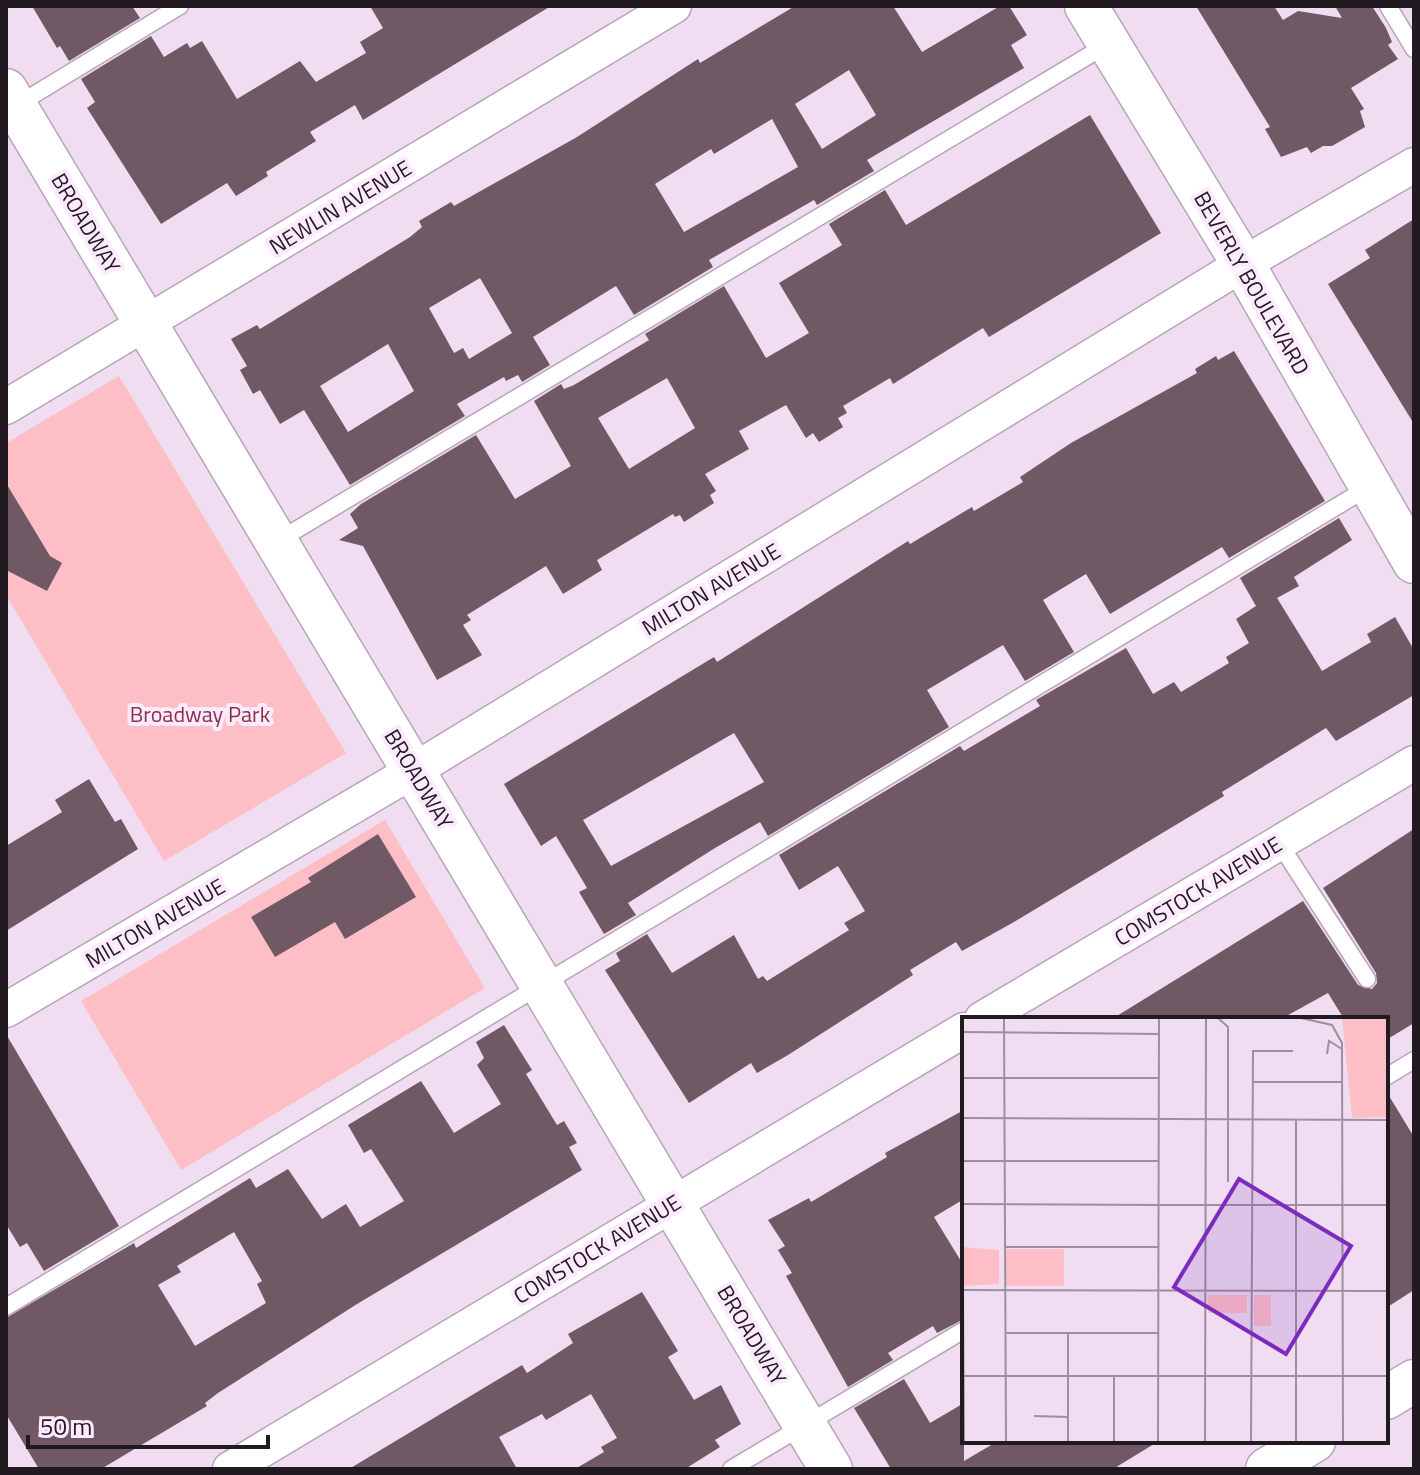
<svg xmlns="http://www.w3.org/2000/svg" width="1420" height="1475" viewBox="0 0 1420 1475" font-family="'Titillium Web',sans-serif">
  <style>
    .green { fill: #fdbfc5 }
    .building { fill: #705964; fill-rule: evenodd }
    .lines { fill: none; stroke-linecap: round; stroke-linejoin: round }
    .service-casing { stroke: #b8a5b9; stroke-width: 19 }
    .minor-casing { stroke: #b8a5b9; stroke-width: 37 }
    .tertiary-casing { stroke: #b8a5b9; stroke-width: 45 }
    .service { stroke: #fff; stroke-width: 16 }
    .minor { stroke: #fff; stroke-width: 34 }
    .tertiary { stroke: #fff; stroke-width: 42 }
    .labels { text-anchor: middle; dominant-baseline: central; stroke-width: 8; stroke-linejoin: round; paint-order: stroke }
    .street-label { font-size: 22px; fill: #211a21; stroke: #feeaff }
    .park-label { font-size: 22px; fill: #8b3242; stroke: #feeaff }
    .inset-road { fill: none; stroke: #9d8f9e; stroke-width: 2 }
    .view { fill: #7b2cbf; fill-opacity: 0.15; stroke: #7b2cbf; stroke-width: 4 }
    .inset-edge { fill: none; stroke: #211a21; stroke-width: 4 }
  </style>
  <rect width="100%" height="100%" fill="#f0ddf1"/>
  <g class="green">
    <polygon points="119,376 346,753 164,861 6,595 6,443"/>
    <polygon points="385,820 485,988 181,1170 81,1001"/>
  </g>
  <g class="building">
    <polygon points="32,6 132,6 140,18 69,61 60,46 57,48"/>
    <polygon points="370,6 551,6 363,120 355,105 310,132 316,141 266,172 268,176 236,196 227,183 161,224 87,108 95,102 81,79 151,36 164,57 187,43 190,48 202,41 237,99 300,61 316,82 366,53 360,42 383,28"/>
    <path d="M795,6H893L922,52L1000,6H1009L1027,35L1011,45L1024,68L867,160L874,171L817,205L814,200L709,260L713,267L634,315L616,286L533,337L550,365L522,382L518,375L506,381L504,377L457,404L465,416L350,485L304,410L280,424L260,390L253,394L240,370L247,366L231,339L257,325L260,329L410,237L422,227L419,221L451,202L454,206L577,137L698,59L700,63ZM849,70L876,115L822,149L795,104ZM772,119L798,167L684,232L655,184L711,149L714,154ZM480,278L512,333L469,359L463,348L454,353L429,308ZM388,344L414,391L348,432L320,386Z"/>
    <polygon points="1196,6 1274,6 1283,20 1298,11 1342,18 1335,6 1372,6 1386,28 1392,42 1388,45 1398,59 1351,88 1364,109 1360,111 1365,127 1332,146 1323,146 1311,153 1307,147 1281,157 1265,129 1270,127"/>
    <path d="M1090,115L1161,233L989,337L983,328L893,384L890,378L843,406L847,413L838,418L843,427L819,442L813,433L806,438L786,405L739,431L749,449L705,474L716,491L710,495L714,503L684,522L680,515L675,517L673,514L597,560L602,570L563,594L546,566L467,615L471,620L463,625L482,655L437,680L363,546L339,540L358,528L350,514L361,504L476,435L515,499L571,466L534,401L561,384L564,389L574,385L649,340L645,334L724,286L766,358L809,333L779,283L842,245L829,224L885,190L906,225ZM667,378L695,428L629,469L598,418Z"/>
    <polygon points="1414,219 1414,424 1328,284 1370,258 1365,250"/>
    <path d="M1234,351L1325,501L1229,558L1222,547L1110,614L1086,574L1043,600L1074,652L1025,681L1003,645L927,690L949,727L768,836L760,822L715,848L628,903L636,915L604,934L579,892L587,888L556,836L541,846L504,784L714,657L717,662L908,541L910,544L972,507L974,511L1023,482L1020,477L1071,443L1197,373L1195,369L1216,356L1218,360ZM734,733L764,782L611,866L583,820Z"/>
    <polygon points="6,483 50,556 62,563 47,591 6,570"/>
    <polygon points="1339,518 1352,540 1294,577 1299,586 1277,598 1322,671 1371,642 1367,634 1395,617 1414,650 1414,695 1336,741 1326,728 1222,792 1224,796 1014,922 962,951 956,942 910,970 913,975 788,1055 757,1073 751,1063 689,1103 605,970 620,961 616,953 647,934 672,973 734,935 758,979 763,976 767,981 849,930 844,923 865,911 838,866 799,890 779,855 960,746 964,751 1040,706 1036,700 1126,648 1153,694 1174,682 1181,692 1229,663 1226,657 1249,643 1236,619 1256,606 1240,578"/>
    <polygon points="89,779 115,822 121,819 138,849 6,931 6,846 62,812 55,800"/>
    <polygon points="1414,829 1414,1023 1386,1040 1386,1019 1344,1019 1328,993 1281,1019 1112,1019 1303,901 1358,985 1372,989 1377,983 1376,973 1323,888"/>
    <polygon points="378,834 416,897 345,939 335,922 275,957 251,917 311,882 308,878"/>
    <path d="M504,1025L532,1070L526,1074L557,1125L564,1121L577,1143L569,1147L582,1170L357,1304L218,1393L205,1403L207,1406L101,1469H39L6,1414V1318L134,1243L136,1248L250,1178L256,1188L288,1169L322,1219L346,1204L360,1227L404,1201L371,1149L364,1153L348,1125L421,1081L454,1133L501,1104L477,1065L484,1058L476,1042ZM234,1232L262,1281L257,1284L266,1303L195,1346L158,1285L181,1272L177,1266Z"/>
    <polygon points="6,1034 119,1226 44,1271 27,1243 20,1247 6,1224"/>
    <polygon points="1386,1091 1414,1137 1414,1290 1386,1308"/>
    <polygon points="964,1110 964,1199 934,1217 964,1266 964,1319 937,1333 933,1326 888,1353 893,1360 848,1387 786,1276 792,1273 778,1250 785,1246 768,1220 809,1198 811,1202 887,1157 885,1153"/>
    <polygon points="642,1292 678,1351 668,1357 694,1400 721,1385 741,1424 715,1440 720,1447 685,1469 575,1469 604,1452 601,1447 617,1438 591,1394 546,1420 542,1414 499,1437 517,1469 349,1469 522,1365 527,1373 573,1343 568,1334"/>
    <polygon points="904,1379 930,1423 964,1403 964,1461 998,1441 1159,1441 1113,1469 891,1469 854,1408"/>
  </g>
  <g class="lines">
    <g class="service-casing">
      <g id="service">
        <polyline points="1388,6 1414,49"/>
        <polyline points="17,105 180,6"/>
        <polyline points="276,542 1108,44"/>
        <polyline points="1279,843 1367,979"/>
        <polyline points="1386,1077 1414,1060"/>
        <polyline points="6,1307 1369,487"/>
        <polyline points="731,1469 964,1330"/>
      </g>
    </g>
    <g class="minor-casing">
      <g id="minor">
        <polyline points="6,407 674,6"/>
        <polyline points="6,1010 413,771 1243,264 1414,165"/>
        <polyline points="982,1019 1414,763"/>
        <polyline points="230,1469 964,1030"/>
      </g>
    </g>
    <g class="tertiary-casing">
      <g id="tertiary">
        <polyline points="1086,6 1243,264 1414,562"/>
        <polyline points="6,90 831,1469"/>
        <polyline points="1386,1398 1414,1381"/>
        <polyline points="1267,1469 1314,1441"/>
      </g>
    </g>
    <use href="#service" class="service"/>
    <use href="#minor" class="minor"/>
    <use href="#tertiary" class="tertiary"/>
  </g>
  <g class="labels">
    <g class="street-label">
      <text transform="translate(340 207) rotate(-31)">NEWLIN AVENUE</text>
      <text transform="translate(86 223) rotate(59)">BROADWAY</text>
      <text transform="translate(1252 283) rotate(60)">BEVERLY BOULEVARD</text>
      <text transform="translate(711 589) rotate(-31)">MILTON AVENUE</text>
      <text transform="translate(419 779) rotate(59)">BROADWAY</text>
      <text transform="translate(1198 891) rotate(-31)">COMSTOCK AVENUE</text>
      <text transform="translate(155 923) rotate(-30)">MILTON AVENUE</text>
      <text transform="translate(597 1249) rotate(-31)">COMSTOCK AVENUE</text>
      <text transform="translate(752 1335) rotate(59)">BROADWAY</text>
    </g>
    <g class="park-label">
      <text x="200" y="714">Broadway Park</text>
    </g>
  </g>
  <g transform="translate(962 1017)">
    <rect width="426" height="426" fill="#f0ddf1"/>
    <path d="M380,1H426V100L390,101ZM0,230L37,233V267L0,269ZM44,232H102V269H43ZM246,278H285V296H246ZM292,278H309V309H292Z" fill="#fdbfc5"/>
    <path class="inset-road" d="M42,1L44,425M256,1L266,10V165M339,1L370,8L380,26L381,425M0,15L197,17M365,37L367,24L380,32M0,61H197M290,65H381M0,101L426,103M0,144H197M0,187L197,188M197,188H426M43,230H197M0,273L426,274M1,273L2,425M44,316H197M106,316V425M0,359H426M72,399L106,400M152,425V359M196,425L197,1M243,425L244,1M289,425L291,34H331M334,425V103"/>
    <path class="view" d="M277,162L389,229L324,337L212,270Z"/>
    <rect width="426" height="426" class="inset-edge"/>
  </g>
  <rect width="1420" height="1475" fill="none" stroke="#211a21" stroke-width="16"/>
  <path d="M28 1435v12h240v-12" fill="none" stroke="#211a21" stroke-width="4"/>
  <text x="40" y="1435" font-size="24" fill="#211a21" stroke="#feeaff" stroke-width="6" paint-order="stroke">50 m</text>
</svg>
